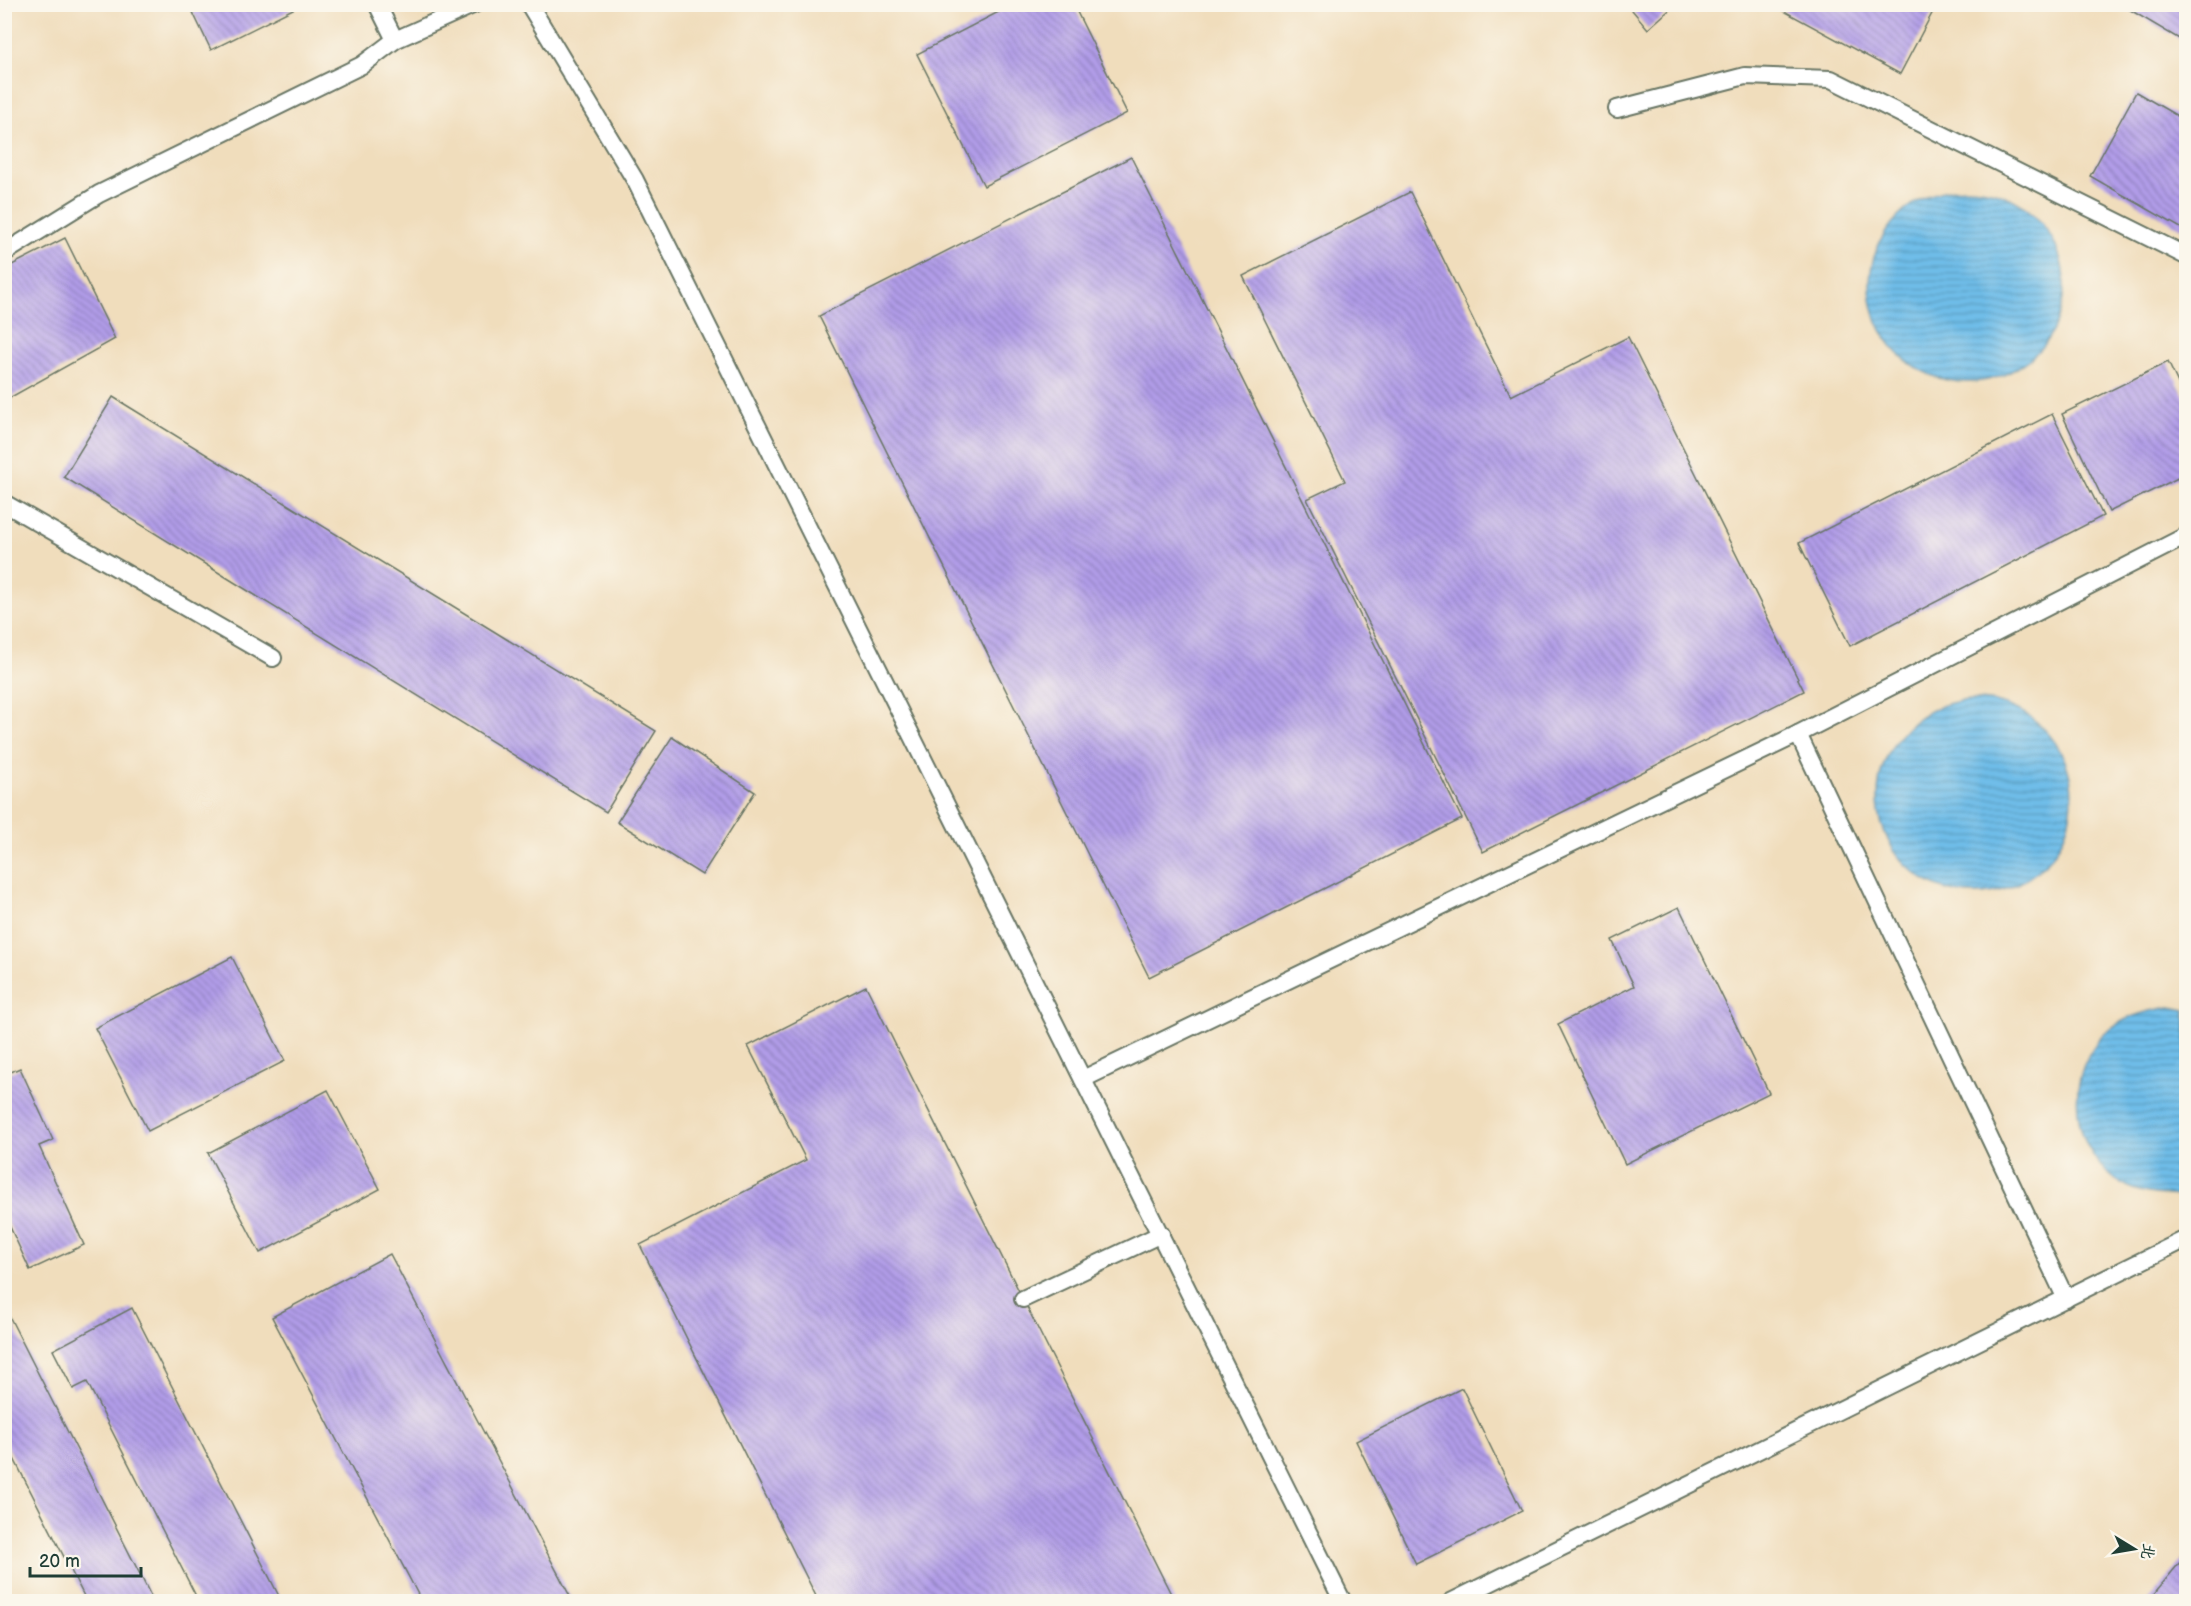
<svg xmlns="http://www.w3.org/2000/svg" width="2191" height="1606" viewBox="0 0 2191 1606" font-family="'Balsamiq Sans','LXGW WenKai TC',sans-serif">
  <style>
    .water { fill: url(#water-rules); stroke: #477d8e; stroke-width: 1.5 }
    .building { fill: url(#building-back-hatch) }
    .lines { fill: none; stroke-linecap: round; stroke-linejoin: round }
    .lane-casing { stroke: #687564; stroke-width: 20 }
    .lane { stroke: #fff; stroke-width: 16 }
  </style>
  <defs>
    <pattern id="water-rules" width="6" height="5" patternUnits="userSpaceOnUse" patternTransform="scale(1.5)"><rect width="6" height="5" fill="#6fbde9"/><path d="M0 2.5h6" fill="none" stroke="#5b9bbe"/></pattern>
    <pattern id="building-back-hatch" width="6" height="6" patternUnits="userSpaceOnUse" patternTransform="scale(1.5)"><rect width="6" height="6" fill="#b19ce8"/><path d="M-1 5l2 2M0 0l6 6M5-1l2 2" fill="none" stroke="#8f80bd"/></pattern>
  </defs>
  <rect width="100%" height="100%" fill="#fbf7ec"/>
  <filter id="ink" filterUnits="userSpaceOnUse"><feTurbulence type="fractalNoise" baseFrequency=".0167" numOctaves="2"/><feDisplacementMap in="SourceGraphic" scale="12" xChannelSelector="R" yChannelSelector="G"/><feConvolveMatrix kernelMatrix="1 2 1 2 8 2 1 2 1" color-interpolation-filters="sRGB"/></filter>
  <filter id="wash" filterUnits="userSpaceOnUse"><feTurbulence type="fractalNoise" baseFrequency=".008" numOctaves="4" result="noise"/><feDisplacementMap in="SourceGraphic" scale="24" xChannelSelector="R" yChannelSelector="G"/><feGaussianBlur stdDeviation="1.35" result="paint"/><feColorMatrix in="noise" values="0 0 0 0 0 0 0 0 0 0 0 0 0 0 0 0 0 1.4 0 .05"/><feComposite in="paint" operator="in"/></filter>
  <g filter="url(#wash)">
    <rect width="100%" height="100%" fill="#f0ddbc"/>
    <g class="water">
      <circle cx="1967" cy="285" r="97"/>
      <circle cx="1975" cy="797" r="97"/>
      <path d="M2170,1007L2186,1010L2185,1196C2165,1195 2144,1195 2126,1186C2069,1156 2060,1070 2110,1029C2128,1015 2149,1011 2170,1007Z"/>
    </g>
    <g id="blocks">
      <g class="building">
        <polygon points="189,4 303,4 211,50"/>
        <polygon points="1014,4 1073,4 1127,113 984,186 917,54"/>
        <polygon points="1627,4 1676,4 1648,29"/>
        <polygon points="1771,4 1937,4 1900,74"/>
        <polygon points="2120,4 2186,4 2186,43"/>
        <polygon points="2136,92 2186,121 2186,231 2090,176"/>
        <polygon points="1131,157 1462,819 1149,977 819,316"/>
        <polygon points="1410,192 1511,396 1628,337 1804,691 1483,852 1307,499 1345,481 1243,276"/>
        <polygon points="65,238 115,339 4,401 4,269"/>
        <polygon points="2168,362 2186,400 2186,474 2109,512 2062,414"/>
        <polygon points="113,397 656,731 606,812 64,477"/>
        <polygon points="2052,414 2103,516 1850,646 1799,543"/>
        <polygon points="672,737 755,792 702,875 617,822"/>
        <polygon points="1679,907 1769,1093 1625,1164 1558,1024 1634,986 1612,940"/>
        <polygon points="232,957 285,1061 148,1131 95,1028"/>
        <polygon points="866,986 1175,1602 819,1602 640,1245 806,1160 748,1046"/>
        <polygon points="20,1068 53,1140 39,1146 84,1245 30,1270 4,1214 4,1075"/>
        <polygon points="328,1090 380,1189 260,1253 208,1153"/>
        <polygon points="390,1254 573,1602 422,1602 272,1317"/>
        <polygon points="4,1306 154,1602 87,1602 4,1439"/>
        <polygon points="132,1308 282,1602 199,1602 87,1382 73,1389 53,1350"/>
        <polygon points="1462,1388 1522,1511 1416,1564 1356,1441"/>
        <polygon points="2186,1555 2186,1602 2147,1602"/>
      </g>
    </g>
  </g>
  <g filter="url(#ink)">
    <use href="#blocks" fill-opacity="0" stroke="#687564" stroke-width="1.5"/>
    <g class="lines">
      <g class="lane-casing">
        <g id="lane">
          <polyline points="377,4 395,40"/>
          <polyline points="529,4 635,180 1343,1602"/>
          <polyline points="1617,109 1745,76 1831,79 2186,256"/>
          <polyline points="4,253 99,194 362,65 395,40 475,4"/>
          <polyline points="4,503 273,658"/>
          <polyline points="1798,734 2066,1299"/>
          <polyline points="1083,1079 1798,734 2186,536"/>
          <polyline points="1023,1299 1161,1234"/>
          <polyline points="1451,1602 2186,1239"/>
        </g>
      </g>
      <use href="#lane" class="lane"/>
    </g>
  </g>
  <rect width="2191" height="1606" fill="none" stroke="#fbf7ec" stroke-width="24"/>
  <g transform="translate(2134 1549) rotate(101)" stroke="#fbf7ec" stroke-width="4.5" paint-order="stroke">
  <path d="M0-4.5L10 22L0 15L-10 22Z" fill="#1f3d34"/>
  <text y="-9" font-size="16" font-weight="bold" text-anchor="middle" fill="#1f3d34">北</text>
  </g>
  <path d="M30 1567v9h111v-9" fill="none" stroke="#1f3d34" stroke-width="3"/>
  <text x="39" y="1567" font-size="18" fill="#1f3d34" stroke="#fbf7ec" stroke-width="4.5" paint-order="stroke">20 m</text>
</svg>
